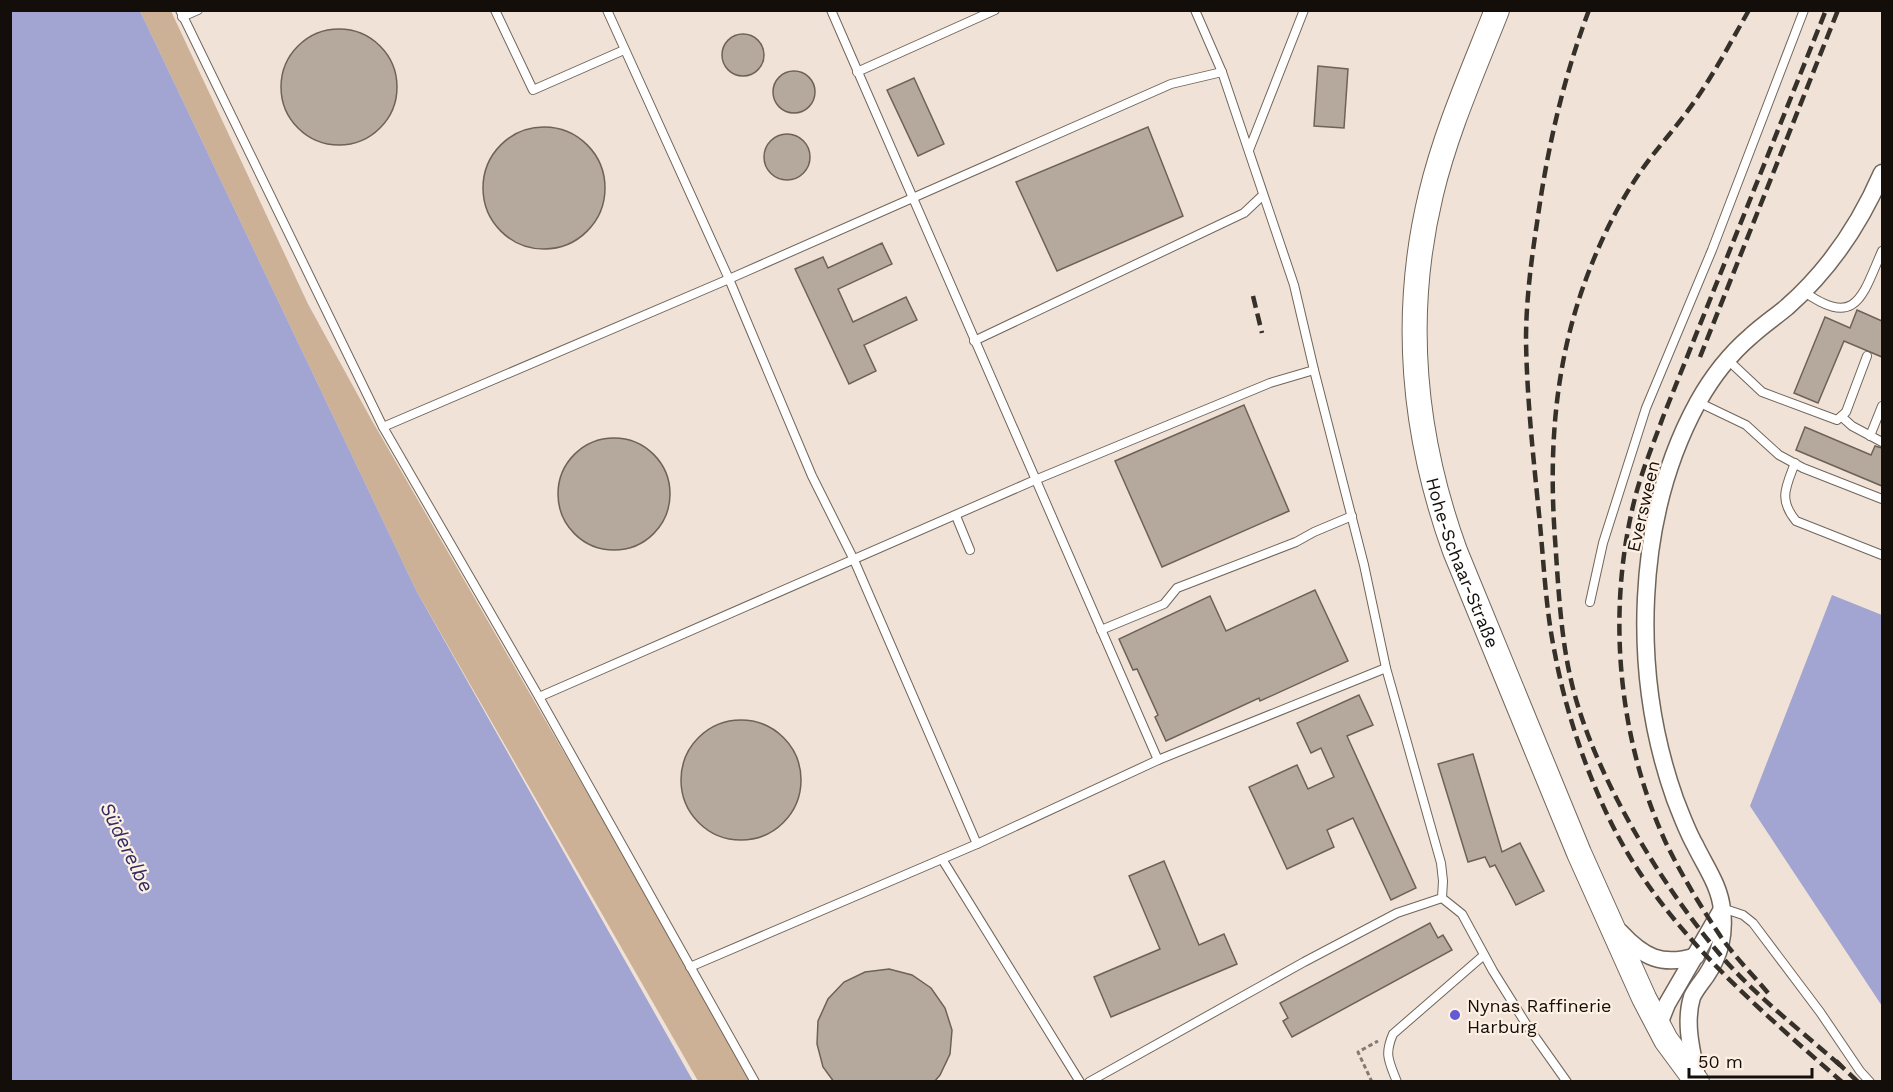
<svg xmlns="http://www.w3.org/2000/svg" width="1893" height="1092" viewBox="0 0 1893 1092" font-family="'Work Sans',sans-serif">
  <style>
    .green { fill: #cdb196 }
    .water { fill: #a2a4d1 }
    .building { fill: #b5a89c; stroke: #6e6257; stroke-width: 1.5 }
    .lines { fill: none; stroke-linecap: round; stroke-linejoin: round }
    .lane-casing { stroke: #71655a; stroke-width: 10 }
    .street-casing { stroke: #71655a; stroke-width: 19 }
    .secondary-casing { stroke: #71655a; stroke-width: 26 }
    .path { stroke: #847a72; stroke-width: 3; stroke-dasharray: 4.5 3; stroke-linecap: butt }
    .lane { stroke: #fff; stroke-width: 8 }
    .street { stroke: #fff; stroke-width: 16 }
    .secondary { stroke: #fff; stroke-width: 24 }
    .rail { stroke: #36302a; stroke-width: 4.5; stroke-dasharray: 12 6; stroke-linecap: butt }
    .poi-dot { fill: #645ad3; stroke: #fef0e3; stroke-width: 2 }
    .labels { text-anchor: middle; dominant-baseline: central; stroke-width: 4.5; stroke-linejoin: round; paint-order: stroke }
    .street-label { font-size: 18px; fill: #130e0a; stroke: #fef0e3 }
    .poi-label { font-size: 18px; fill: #130e0a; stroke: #fef0e3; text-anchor: start }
    .water-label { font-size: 20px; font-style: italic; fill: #2f2c63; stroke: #fef0e3 }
  </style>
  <rect width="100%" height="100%" fill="#f0e2d6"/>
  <polygon class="green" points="140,11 171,11 308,304 371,419 754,1081 698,1081 417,592"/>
  <g class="water">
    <polygon points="10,11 140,11 417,592 693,1081 11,1081"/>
    <polygon points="1832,595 1882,615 1882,1006 1750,806"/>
  </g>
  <g class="building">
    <circle cx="339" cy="87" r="58"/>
    <circle cx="743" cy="55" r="21"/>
    <polygon points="1318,66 1348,69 1344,128 1314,126"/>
    <circle cx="794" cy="92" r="21"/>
    <polygon points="914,78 944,144 918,156 887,90"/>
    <polygon points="1148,127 1183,216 1057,271 1016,182"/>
    <circle cx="544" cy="188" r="61"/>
    <circle cx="787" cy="157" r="23"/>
    <polygon points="882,243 892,264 838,289 853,322 906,297 917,320 864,345 876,371 849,384 795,269 823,257 828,268"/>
    <polygon points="1857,310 1882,321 1882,357 1844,341 1818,403 1794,393 1825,317 1850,328"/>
    <polygon points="1244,405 1289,511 1162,567 1115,461"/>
    <polygon points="1805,427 1871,455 1875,446 1882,448 1882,486 1796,450"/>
    <circle cx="614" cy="494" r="56"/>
    <polygon points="1315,590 1348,661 1260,701 1259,698 1166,741 1155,717 1158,715 1137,669 1133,670 1119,639 1210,596 1226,631"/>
    <polygon points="1359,695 1373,725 1347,736 1416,888 1391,900 1353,818 1327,830 1334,847 1287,869 1249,787 1297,765 1308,789 1334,777 1321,748 1311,753 1297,723"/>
    <circle cx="741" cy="780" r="60"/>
    <polygon points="1473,754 1502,852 1520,843 1544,891 1516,905 1495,865 1490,867 1485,857 1468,862 1438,764"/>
    <polygon points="1164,861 1199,945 1224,934 1237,964 1111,1017 1094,977 1160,949 1129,876"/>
    <polygon points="1430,923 1438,938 1443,935 1452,950 1292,1037 1283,1021 1288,1018 1280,1003"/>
    <polygon points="889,969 912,975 931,988 945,1008 952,1030 950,1054 940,1075 934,1082 834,1082 823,1067 817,1044 818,1021 828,999 844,982 865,972"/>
  </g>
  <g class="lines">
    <g class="lane-casing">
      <g id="lane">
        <polyline points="180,10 383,427 539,697 755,1082"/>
        <polyline points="495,10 533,90 624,50"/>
        <polyline points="607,10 729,279 812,476 854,560 977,844"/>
        <polyline points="831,10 1158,760"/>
        <polyline points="1195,10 1222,72 1294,285 1314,370 1364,565 1386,668 1441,863 1443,881 1442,898 1462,914 1493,971 1528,1027 1567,1082"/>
        <polyline points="182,17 198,10"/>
        <polyline points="857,72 995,10"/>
        <polyline points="1249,150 1304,10"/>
        <path d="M1803,291C1856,329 1862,297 1882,251"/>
        <polyline points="974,341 1244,213 1262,196"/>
        <polyline points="1728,360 1762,392 1837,420 1846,412 1867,356"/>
        <polyline points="1698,402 1746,425 1779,455 1803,468 1882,499"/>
        <polyline points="1842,417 1852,426 1882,442"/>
        <polyline points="383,427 729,279 1171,84 1222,72"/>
        <polyline points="1870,436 1882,406"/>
        <path d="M1795,463C1786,487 1778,499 1796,521L1882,555"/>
        <polyline points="956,516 970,550"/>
        <polyline points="1590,602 1603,543 1646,408 1712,250 1804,10"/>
        <polyline points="1101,630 1164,604 1177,588 1296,542 1314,532 1352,516"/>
        <polyline points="539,697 1035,480 1270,383 1314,370"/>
        <polyline points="942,859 1080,1082"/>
        <polyline points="1722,908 1743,915 1753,923 1820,1012 1860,1071 1870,1082"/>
        <polyline points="690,967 977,844 1158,760 1386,668"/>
        <polyline points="1089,1082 1304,962 1397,913 1442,898"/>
        <path d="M1397,1082C1389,1061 1384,1055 1393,1034L1484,955"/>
      </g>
    </g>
    <g class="street-casing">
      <g id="street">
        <path d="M1620,932C1643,957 1662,967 1696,956"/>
        <polyline points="1662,1032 1661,1019 1667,1004 1721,911"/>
        <path d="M1697,1077C1692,1052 1684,1023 1692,997C1695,990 1701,983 1706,976C1720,955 1725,935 1722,910C1720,886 1705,866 1695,845C1687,831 1681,814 1675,799C1631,675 1634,519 1698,402C1712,377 1730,354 1751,336C1763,325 1775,317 1787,307C1829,270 1860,224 1882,173"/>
      </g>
    </g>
    <g class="secondary-casing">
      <g id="secondary">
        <path id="s1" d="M1497,10C1473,71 1446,131 1431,194C1402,314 1413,435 1455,551L1579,853L1644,998L1666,1040L1697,1082"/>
      </g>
    </g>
    <polyline class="path" points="1372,1082 1358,1052 1378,1041"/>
    <use href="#lane" class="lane"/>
    <use href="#street" class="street"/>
    <use href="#secondary" class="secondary"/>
    <g class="rail">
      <path d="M1589,10C1563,79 1547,150 1537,223C1531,262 1526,301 1526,341C1527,402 1534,463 1540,524C1544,567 1546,611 1555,654C1566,714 1590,784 1619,838C1672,936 1759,1009 1842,1082"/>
      <path d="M1749,10C1732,40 1716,70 1697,98C1683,118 1667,137 1652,156C1628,187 1608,224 1593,261C1556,351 1548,442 1555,539C1559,595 1561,652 1578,706C1603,788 1662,885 1717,951C1753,994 1799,1029 1841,1066"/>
      <polyline points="1419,11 1419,10"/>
      <polyline points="1253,296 1262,333"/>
      <polyline points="1700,357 1838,10"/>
      <path d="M1768,993C1753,975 1735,957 1721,937C1701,907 1682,876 1666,843C1617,736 1606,608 1636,494C1643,468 1654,442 1663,417L1826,10"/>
      <polyline points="1836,1061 1858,1082"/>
    </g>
  </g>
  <circle class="poi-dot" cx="1455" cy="1015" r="6"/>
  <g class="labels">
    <g class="street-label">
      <text transform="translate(1643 506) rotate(-77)">Eversween</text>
      <text stroke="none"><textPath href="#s1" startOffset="572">Hohe-Schaar-Straße</textPath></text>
    </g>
    <g class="poi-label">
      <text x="1467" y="1005">Nynas Raffinerie<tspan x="1467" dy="21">Harburg</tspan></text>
    </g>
    <g class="water-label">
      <text transform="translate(127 847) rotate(64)">Süderelbe</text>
    </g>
  </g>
  <rect width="1893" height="1092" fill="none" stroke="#130e0a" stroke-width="24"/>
  <path d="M1689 1068v9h123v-9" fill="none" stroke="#130e0a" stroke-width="3"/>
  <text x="1698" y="1068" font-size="18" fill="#130e0a" stroke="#fef0e3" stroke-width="4.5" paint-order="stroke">50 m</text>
</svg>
